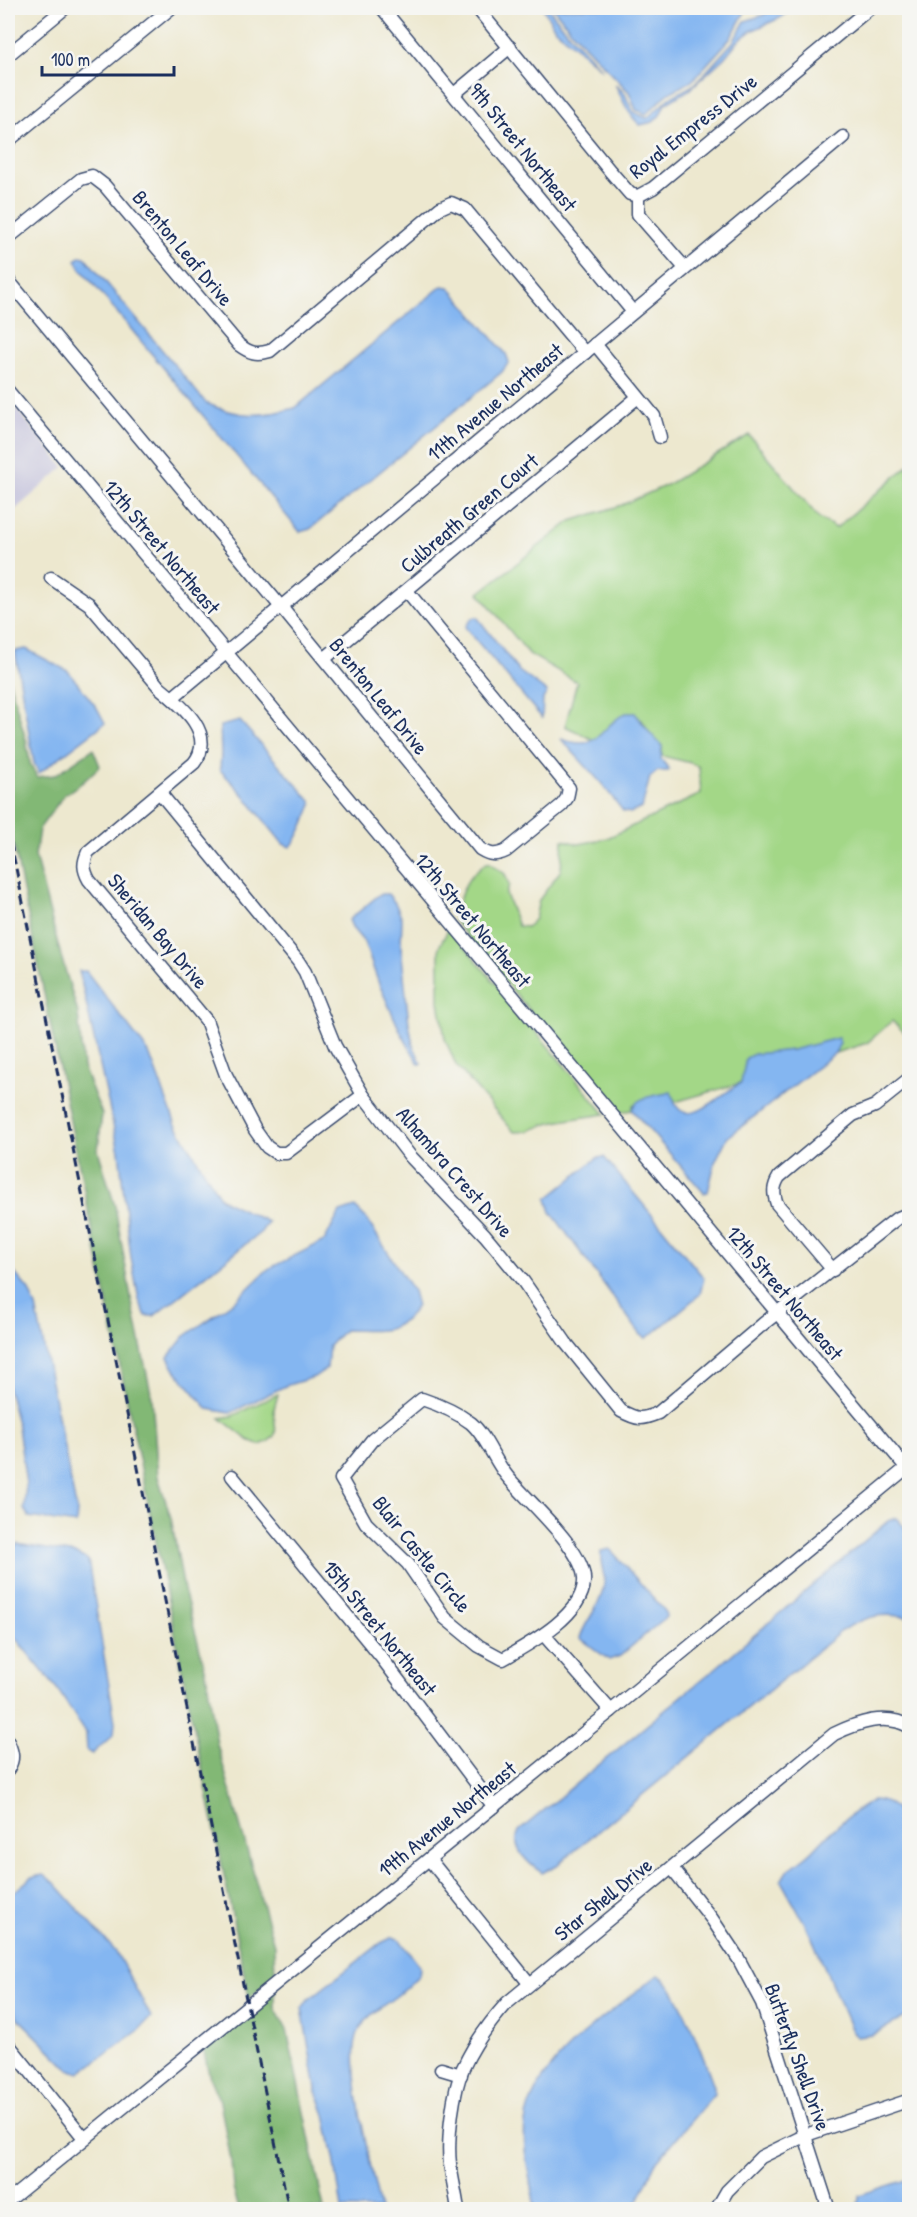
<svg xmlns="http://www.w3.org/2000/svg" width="917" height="2217" viewBox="0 0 917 2217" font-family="'Patrick Hand',sans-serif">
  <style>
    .industrial { fill: #c3c1db }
    .green { fill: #a3d787; stroke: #5f8372; stroke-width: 1.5 }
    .forest { fill: #82b874; stroke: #4e7469; stroke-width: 1.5 }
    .water { fill: #84b6f1; stroke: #5072a8; stroke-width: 1.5 }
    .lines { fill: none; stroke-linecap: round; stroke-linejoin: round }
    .minor-casing { stroke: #3a4b6f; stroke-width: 15 }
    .minor { stroke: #fff; stroke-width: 12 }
    .rail { stroke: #1b2f5e; stroke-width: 3; stroke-dasharray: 9 4.5; stroke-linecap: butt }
    .labels { text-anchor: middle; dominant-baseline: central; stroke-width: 6; stroke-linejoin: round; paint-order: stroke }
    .street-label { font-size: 21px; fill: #1b2f5e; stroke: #f6f6f2 }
  </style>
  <rect width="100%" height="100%" fill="#f6f6f2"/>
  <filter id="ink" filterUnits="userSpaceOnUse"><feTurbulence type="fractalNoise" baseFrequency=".0167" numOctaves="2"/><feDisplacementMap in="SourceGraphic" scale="12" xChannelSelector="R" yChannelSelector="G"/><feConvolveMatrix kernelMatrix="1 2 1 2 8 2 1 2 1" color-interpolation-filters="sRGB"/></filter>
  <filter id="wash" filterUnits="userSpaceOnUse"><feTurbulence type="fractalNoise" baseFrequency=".008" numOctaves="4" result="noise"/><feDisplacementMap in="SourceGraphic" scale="24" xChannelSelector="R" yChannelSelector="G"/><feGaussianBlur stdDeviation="1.35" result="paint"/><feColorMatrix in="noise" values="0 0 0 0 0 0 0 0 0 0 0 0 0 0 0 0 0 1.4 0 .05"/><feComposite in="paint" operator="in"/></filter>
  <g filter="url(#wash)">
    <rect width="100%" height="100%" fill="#ede8cf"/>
    <polygon class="industrial" points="8,399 64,467 8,516"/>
    <g class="green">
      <path d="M749,435L819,518L836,528L909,465V1031L904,1032L892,1021L867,1043L835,1053L839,1043L779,1052L744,1069L741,1083L675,1102V1100C659,1096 647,1094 633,1105L632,1110L615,1113L454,920C460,895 464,876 488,862L505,874L509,885L506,894L518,926L527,927L535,919L539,900L561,870L563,840L579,844L605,839L701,794L699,767L691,763L662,756V746L650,733L642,720L612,723L609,728L594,740L565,726L577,682L529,654L479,593L571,521L622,505L667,485Z"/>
      <path d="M449,928L605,1114C587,1117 569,1119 551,1123C535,1127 534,1132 514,1132L456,1065L445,1039L439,1001V947Z"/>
      <path d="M278,1394C277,1399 275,1404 274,1409C273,1429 284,1436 260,1445L248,1440L220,1418L232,1416Z"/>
    </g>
    <g class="forest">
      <polygon points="8,676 26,740 30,763 37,777 55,775 93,749 100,766 83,782 64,795 39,829 35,856 61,956 78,1013 83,1067 102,1114 98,1150 115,1206 132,1303 152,1398 158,1477 171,1518 184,1590 206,1672 217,1744 274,1945 275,1977 249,1998 8,817"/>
      <polygon points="275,1990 275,2008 287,2030 324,2209 239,2209 233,2188 231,2160 220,2102 210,2079 203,2048"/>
    </g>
    <g class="water">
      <polygon points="543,8 548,8 571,36 602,70 555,29"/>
      <polygon points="553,8 747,8 730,39 692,81 669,93 646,114 636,110 629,92 574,34"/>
      <path d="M775,8H794L780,18L751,31L739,40L724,58L689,90L665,104L660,115L653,122L640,125C627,113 623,100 615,84L625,94L633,112L647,118L671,97L695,84L733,42L745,21L763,15Z"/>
      <path d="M80,256L85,257L206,403C239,418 262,417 295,408L442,286L449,287L506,354L509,362L502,372L310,529L300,532L81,269L76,260Z"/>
      <polygon points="477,617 519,671 547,692 543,699 542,718 465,627 472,618"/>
      <polygon points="26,649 68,671 97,708 105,723 39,773 34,763 15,651"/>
      <path d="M626,713H635L650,733L662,746L661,759L669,769L668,771H658L650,777L642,808L630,813L623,811L602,784L561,739C602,753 598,727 626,713Z"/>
      <path d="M240,721L311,801L312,805C308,814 297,843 290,847L283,844L243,794L220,770L221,754L220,726Z"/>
      <polygon points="380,894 388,894 395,903 402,918 401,946 409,1024 413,1045 422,1064 419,1064 401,1033 379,984 364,942 353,929 349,920"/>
      <polygon points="79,971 86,971 149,1053 176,1125 221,1199 268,1222 261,1232 154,1316 146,1316 139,1300 131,1258 119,1151"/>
      <path d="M838,1038L840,1043L835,1053L727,1138L715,1162L708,1192L704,1193L632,1110C636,1095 659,1096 671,1092C673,1096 674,1102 676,1105C690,1130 727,1088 741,1083L746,1058L754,1054L792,1050Z"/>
      <polygon points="604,1157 704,1278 700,1294 655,1332 646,1338 641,1335 551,1212 547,1199 597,1158"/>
      <path d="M355,1207L365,1217L413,1291L417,1306C396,1337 377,1330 344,1330L329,1346L327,1368L314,1377L285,1386L230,1413L208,1409L175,1370L168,1357L184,1337L237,1299L268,1269L324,1241L340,1212Z"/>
      <polygon points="8,1265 28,1289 36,1307 77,1512 76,1524 29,1517 24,1509 26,1484 18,1427 8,1390"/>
      <path d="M896,1518L909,1532V1617C880,1613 870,1615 844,1629L557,1865L542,1873C529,1864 510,1848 519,1831L717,1667L888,1521Z"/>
      <polygon points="17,1544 76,1554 88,1560 115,1722 114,1734 92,1754 87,1751 86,1733 58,1690 8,1629 8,1563 12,1551"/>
      <path d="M610,1549L665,1611L666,1617L620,1656L609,1660L580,1638C584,1623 596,1612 601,1596C609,1575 599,1570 601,1551Z"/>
      <path d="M873,1800C894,1801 898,1812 909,1827V2015L872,2035L857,2037L852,2031L809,1931L781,1881C788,1865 804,1861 815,1848C831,1830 851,1813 873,1800Z"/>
      <polygon points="44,1875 54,1882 116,1952 151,2017 138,2031 80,2073 69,2069 18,2018 11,2005 8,1988 8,1897 32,1877"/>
      <path d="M393,1937L400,1940L420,1967L419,1975C413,1981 406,1988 399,1994C384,2006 368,2013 359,2031C343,2060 373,2173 380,2209H342L334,2157L325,2115L316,2089L302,2008L308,2000L381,1943Z"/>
      <path d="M658,1975C677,1981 706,2065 714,2086V2094L656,2162L634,2209H535C531,2180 522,2153 525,2123C532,2062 614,2010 658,1975Z"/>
      <polygon points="909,2179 909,2198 898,2209 855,2209 858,2206 859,2195"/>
    </g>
  </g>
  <g filter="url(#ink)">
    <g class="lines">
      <g class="minor-casing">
        <g id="minor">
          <polyline points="382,8 633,312"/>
          <polyline points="477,8 610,171 630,194 638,196 653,188 870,8"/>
          <polyline points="8,55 65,8"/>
          <polyline points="454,94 510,47"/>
          <polyline points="8,141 171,8"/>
          <polyline points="638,196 638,214 685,268"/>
          <path d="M8,238L81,179L92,176L105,186L239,345C250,353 256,355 270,351L440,208L451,203L465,209L585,353"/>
          <path d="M8,280L281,607L480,849C490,855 495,856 506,851L562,805L567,798L569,788L407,591"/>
          <polyline points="595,344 654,416 660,437"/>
          <polyline points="8,391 910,1472"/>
          <path d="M51,578L89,604L160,688C182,706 217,734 194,763L88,852C83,863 83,869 89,880L206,1020L226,1075L255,1130L267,1147L276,1153H286L363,1095"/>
          <polyline points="324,659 638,397"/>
          <polyline points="172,698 843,137"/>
          <path d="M160,793L298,961L305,972L335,1046L363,1095L410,1156L485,1235L523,1281L566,1343L621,1411C638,1420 641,1420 658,1413L763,1324L896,1219L910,1213"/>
          <path d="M833,1270L777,1204C773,1193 773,1187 779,1177L853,1115L875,1106L910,1078"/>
          <path d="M422,1399C440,1405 455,1411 471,1423C486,1436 494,1460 507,1476C525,1499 587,1551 584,1582C582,1616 529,1644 503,1659L479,1646L445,1618L408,1564L366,1523L341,1479L372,1440Z"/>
          <polyline points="232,1476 381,1657 494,1807"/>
          <polyline points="545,1636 611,1711"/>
          <path d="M8,1742C13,1753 14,1759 8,1769"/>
          <polyline points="429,1859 529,1983"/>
          <polyline points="672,1868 712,1919 738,1958 762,2003 829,2210"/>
          <polyline points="8,2044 84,2138"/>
          <polyline points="441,2069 461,2075"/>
          <polyline points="8,2201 611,1711 910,1465"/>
          <path d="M458,2210C456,2194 452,2179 450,2164C447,2139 453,2091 463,2068C474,2044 490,2022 507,2003L834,1734C857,1723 886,1712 910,1727"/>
          <polyline points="716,2210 727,2191 761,2157 806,2135 910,2100"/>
        </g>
      </g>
      <use href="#minor" class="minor"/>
      <polyline class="rail" points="8,829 289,2210"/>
    </g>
  </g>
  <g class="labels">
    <g class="street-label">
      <text transform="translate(693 126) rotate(-38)">Royal Empress Drive</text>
      <text transform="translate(523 147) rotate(51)">9th Street Northeast</text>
      <text transform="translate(183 248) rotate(50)">Brenton Leaf Drive</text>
      <text transform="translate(495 402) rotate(-40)">11th Avenue Northeast</text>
      <text transform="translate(469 513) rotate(-40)">Culbreath Green Court</text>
      <text transform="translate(162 547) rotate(50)">12th Street Northeast</text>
      <text transform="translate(379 696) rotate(51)">Brenton Leaf Drive</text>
      <text transform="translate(473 920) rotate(50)">12th Street Northeast</text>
      <text transform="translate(158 931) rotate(50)">Sheridan Bay Drive</text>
      <text transform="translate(455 1172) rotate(49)">Alhambra Crest Drive</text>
      <text transform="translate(785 1293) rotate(50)">12th Street Northeast</text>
      <text transform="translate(422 1554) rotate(51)">Blair Castle Circle</text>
      <text transform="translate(380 1628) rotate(51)">15th Street Northeast</text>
      <text transform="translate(447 1819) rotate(-39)">19th Avenue Northeast</text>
      <text transform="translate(603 1899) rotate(-39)">Star Shell Drive</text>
      <text transform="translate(798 2057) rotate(70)">Butterfly Shell Drive</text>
    </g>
  </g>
  <rect width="917" height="2217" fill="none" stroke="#f6f6f2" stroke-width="30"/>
  <path d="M42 66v9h132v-9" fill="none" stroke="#1b2f5e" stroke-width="3"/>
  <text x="51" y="66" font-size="18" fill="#1b2f5e" stroke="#f6f6f2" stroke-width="4.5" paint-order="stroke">100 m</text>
</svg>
